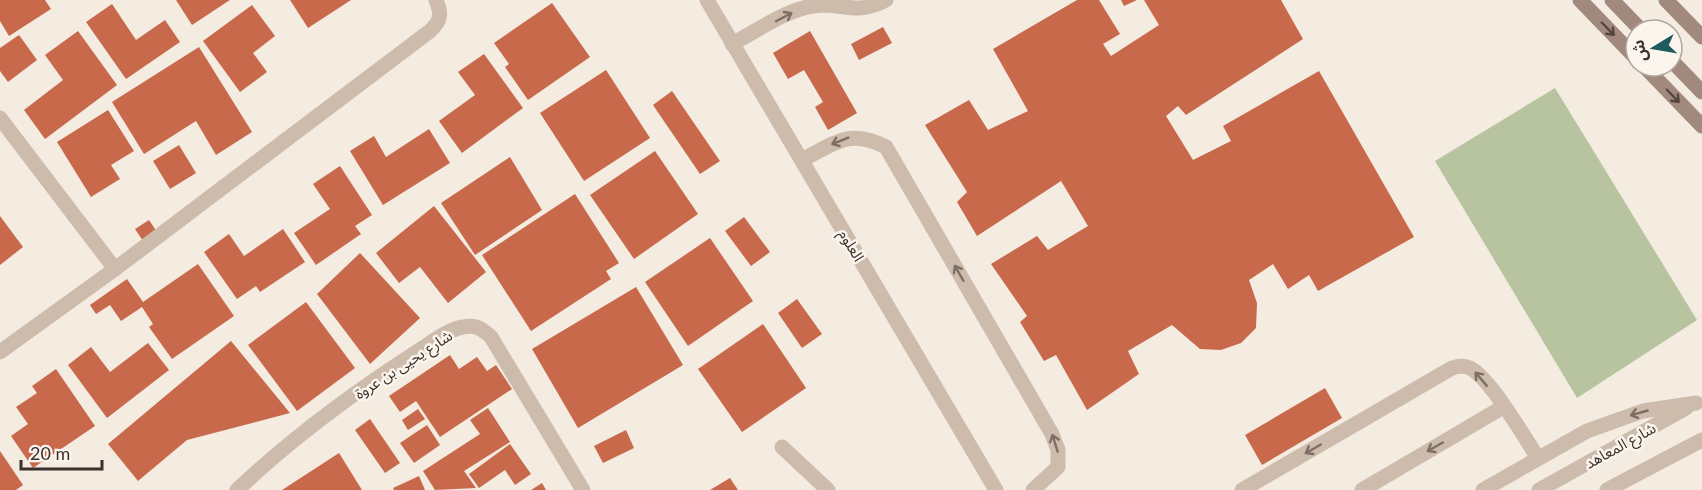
<svg xmlns="http://www.w3.org/2000/svg" width="1702" height="490" viewBox="0 0 1702 490" font-family="Lato,'Noto Sans Arabic',sans-serif">
  <style>
    .green { fill: #b8c4a0 }
    .building { fill: #c8694b }
    .lines { fill: none; stroke-linecap: round; stroke-linejoin: round }
    .service { stroke: #cdbbac; stroke-width: 15 }
    .minor { stroke: #cdbbac; stroke-width: 15 }
    .secondary { stroke: #a18a7d; stroke-width: 15 }
    .oneway { stroke: #7d6f65 }
    .oneway2 { stroke: #544640 }
    .labels { text-anchor: middle; dominant-baseline: central; stroke-width: 5; stroke-linejoin: round; paint-order: stroke }
    .street-label { font-size: 15px; fill: #3b302b; stroke: #fbf5ee }
  </style>
  <rect width="100%" height="100%" fill="#f4ebe1"/>
  <polygon class="green" points="1555,88 1697,320 1577,398 1435,161"/>
  <g class="building">
    <polygon points="0,0 45,0 51,9 9,36 0,21"/>
    <polygon points="176,0 230,0 192,25"/>
    <polygon points="290,0 351,0 308,28"/>
    <polygon points="1077,0 1099,0 1120,34 1103,44 1111,56 1159,25 1144,0 1281,0 1303,39 1186,115 1178,106 1166,116 1193,160 1231,141 1223,126 1319,71 1414,237 1318,291 1309,275 1288,289 1273,264 1249,280 1257,303 1256,328 1241,343 1221,350 1200,349 1172,325 1128,351 1139,374 1087,410 1056,355 1044,361 1020,322 1027,316 991,264 1037,236 1048,250 1088,226 1061,181 977,236 957,202 967,192 925,125 969,100 988,130 1028,111 993,49"/>
    <polygon points="1121,0 1137,0 1124,6"/>
    <polygon points="552,3 590,57 528,100 505,67 509,64 494,43"/>
    <polygon points="112,4 136,40 165,20 180,42 126,79 86,22"/>
    <polygon points="252,5 275,36 253,53 267,72 240,92 203,41"/>
    <polygon points="883,27 892,43 859,60 851,44"/>
    <polygon points="78,31 117,85 45,139 24,110 63,80 45,55"/>
    <polygon points="810,31 857,113 828,130 815,107 823,102 804,70 788,79 773,53"/>
    <polygon points="19,35 37,60 8,82 0,71 0,48"/>
    <polygon points="199,47 252,132 216,155 196,121 144,154 112,102"/>
    <polygon points="484,54 523,108 462,153 439,121 475,95 458,72"/>
    <polygon points="606,70 650,138 584,181 540,113"/>
    <polygon points="672,91 720,161 700,174 653,105"/>
    <polygon points="108,110 134,151 111,165 120,179 91,197 57,142"/>
    <polygon points="429,129 450,163 383,205 350,151 374,136 386,157"/>
    <polygon points="179,145 196,173 170,189 153,161"/>
    <polygon points="655,151 698,214 634,259 590,195"/>
    <polygon points="510,157 542,210 475,255 441,203"/>
    <polygon points="340,166 372,215 355,226 361,234 316,265 294,233 330,209 313,184"/>
    <polygon points="575,194 619,263 606,271 611,279 531,331 482,255"/>
    <polygon points="434,206 486,272 448,303 420,267 399,283 376,253"/>
    <polygon points="0,216 23,247 0,265"/>
    <polygon points="744,217 770,252 751,266 725,231"/>
    <polygon points="149,220 159,235 145,244 135,229"/>
    <polygon points="283,229 305,262 260,292 256,286 237,299 204,252 229,234 244,256"/>
    <polygon points="710,238 753,301 688,346 645,282"/>
    <polygon points="360,253 420,318 370,364 317,294"/>
    <polygon points="198,264 234,316 172,359 149,327 153,324 142,307 121,321 110,305 96,314 90,305 127,279 143,302"/>
    <polygon points="636,287 683,365 578,428 532,349"/>
    <polygon points="797,299 822,334 802,348 778,313"/>
    <polygon points="306,302 355,368 297,411 248,345"/>
    <polygon points="763,324 806,388 742,432 698,369"/>
    <polygon points="231,341 290,413 187,440 138,481 108,444"/>
    <polygon points="148,343 169,370 107,418 68,365 91,347 110,372"/>
    <polygon points="450,355 459,369 477,357 487,371 496,365 512,389 440,437 416,401 400,412 389,396"/>
    <polygon points="56,369 95,426 33,468 11,436 28,424 16,407 37,393 32,386"/>
    <polygon points="1325,388 1342,418 1262,465 1245,435"/>
    <polygon points="488,408 510,442 464,471 476,488 435,490 423,471 480,434 470,420"/>
    <polygon points="418,409 425,419 408,430 402,420"/>
    <polygon points="370,419 400,463 385,473 355,430"/>
    <polygon points="427,425 440,445 414,463 400,443"/>
    <polygon points="626,430 634,448 603,463 594,446"/>
    <polygon points="510,444 531,474 515,485 505,470 479,488 469,474"/>
    <polygon points="0,451 23,485 16,490 0,490"/>
    <polygon points="339,453 362,490 282,490"/>
    <polygon points="419,476 425,490 394,490 393,488"/>
    <polygon points="730,478 738,490 710,490"/>
    <polygon points="542,483 546,490 531,490"/>
  </g>
  <g class="lines">
    <g class="service">
      <path d="M732,44C757,31 785,10 813,6C842,1 854,17 886,0"/>
      <path d="M802,160C835,143 850,128 886,147L1052,434L1058,450V467L1033,490"/>
      <polyline points="782,447 828,490"/>
      <path d="M1242,490L1452,368C1458,366 1464,365 1470,368C1490,378 1525,438 1538,458"/>
      <polyline points="1362,490 1503,407"/>
    </g>
    <g class="minor">
      <polyline points="707,0 996,490"/>
      <polyline points="0,118 115,269"/>
      <path d="M0,352L115,269L430,31C441,21 442,14 436,0"/>
      <path d="M237,490C291,439 353,393 415,353C430,344 446,330 463,327C476,324 482,329 491,337L583,490"/>
      <polyline points="1483,490 1587,431 1643,411 1696,403"/>
      <polyline points="1539,490 1686,408"/>
      <polyline points="1607,490 1702,440"/>
    </g>
    <g class="secondary">
      <polyline points="1580,0 1636,58"/>
      <polyline points="1612,0 1641,30"/>
      <polyline points="1666,0 1702,37"/>
      <polyline points="1672,61 1702,92"/>
      <polyline points="1644,66 1702,126"/>
    </g>
  </g>
  <defs><path id="oneway-shaft" d="M-6 0H5M1.5-3L5.5 0L1.5 3" fill="none" stroke-width="1.6" stroke-linecap="round" stroke-linejoin="round" transform="scale(1.5)"/></defs>
  <g class="oneway">
    <use href="#oneway-shaft" transform="translate(784 17) rotate(-28)"/>
    <use href="#oneway-shaft" transform="translate(840 141) rotate(158)"/>
    <use href="#oneway-shaft" transform="translate(959 273) rotate(-120)"/>
    <use href="#oneway-shaft" transform="translate(1481 379) rotate(-130)"/>
    <use href="#oneway-shaft" transform="translate(1639 413) rotate(164)"/>
    <use href="#oneway-shaft" transform="translate(1055 443) rotate(-107)"/>
    <use href="#oneway-shaft" transform="translate(1435 447) rotate(150)"/>
    <use href="#oneway-shaft" transform="translate(1313 449) rotate(150)"/>
  </g>
  <g class="oneway2">
    <use href="#oneway-shaft" transform="translate(1608 29) rotate(46)"/>
    <use href="#oneway-shaft" transform="translate(1673 96) rotate(46)"/>
  </g>
  <g class="labels">
    <g class="street-label">
      <text transform="translate(852 245) rotate(59)">العلوم</text>
      <text transform="translate(403 364) rotate(-33)">شارع يحيى بن عروة</text>
      <text transform="translate(1620 445) rotate(-29)">شارع المعاهد</text>
    </g>
  </g>
  <g transform="translate(1654 48) rotate(259)"><circle r="28" fill="#fbf5ee" stroke="#aea6a0" stroke-width="1.5"/>
  <path d="M0-4.5L10 22L0 15L-10 22Z" fill="#1f5a5e"/>
  <text y="-9" font-size="16" font-weight="bold" text-anchor="middle" fill="#3b302b">ش</text>
  </g>
  <path d="M21 460v9h81v-9" fill="none" stroke="#3b302b" stroke-width="3"/>
  <text x="30" y="460" font-size="18" fill="#3b302b" stroke="#fbf5ee" stroke-width="4.5" paint-order="stroke">20 m</text>
</svg>
